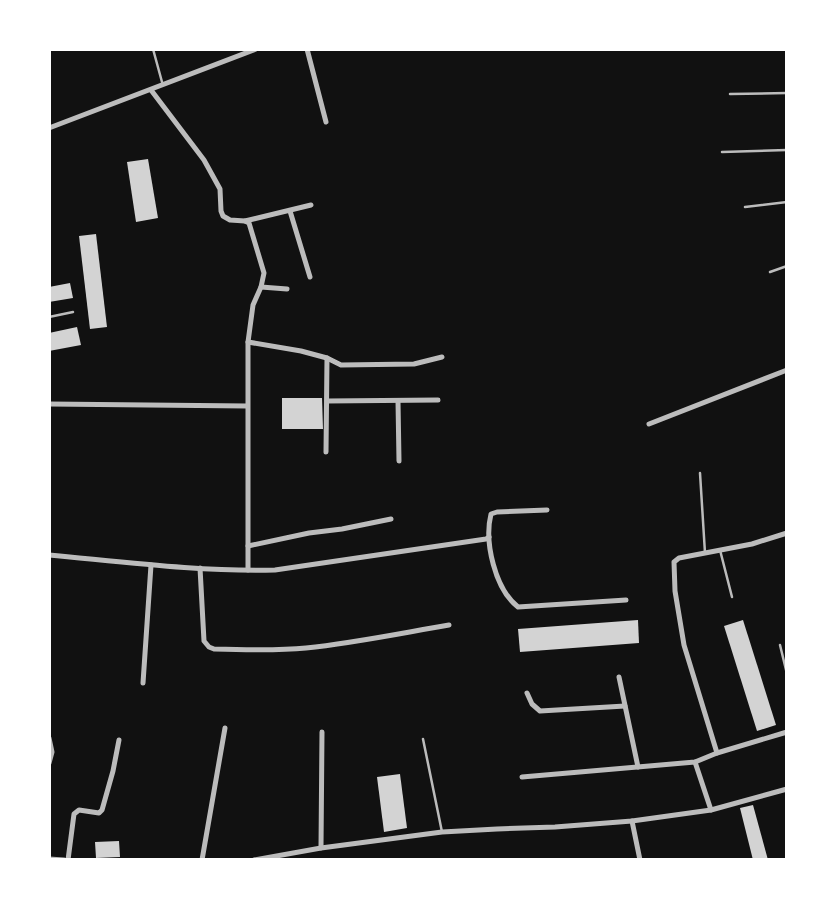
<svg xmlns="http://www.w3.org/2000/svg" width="836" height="909" viewBox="0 0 836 909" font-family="'Titillium Web',sans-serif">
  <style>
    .building { fill: #d3d3d3 }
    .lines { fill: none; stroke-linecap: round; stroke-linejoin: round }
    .service { stroke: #bcbcbc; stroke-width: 2.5 }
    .minor { stroke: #bcbcbc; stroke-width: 5 }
  </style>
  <rect width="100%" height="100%" fill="#111"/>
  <g class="building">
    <polygon points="148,159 158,218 136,222 127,162"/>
    <polygon points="96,234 107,327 90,329 79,236"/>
    <polygon points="70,283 73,298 49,302 49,287"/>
    <polygon points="77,327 81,345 49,351 49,333"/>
    <polygon points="282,398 322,398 323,429 282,429"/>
    <polygon points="638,620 639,643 520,652 518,629"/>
    <polygon points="743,620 776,725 757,731 724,626"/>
    <polygon points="400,774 407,828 384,832 377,777"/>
    <polygon points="753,805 768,860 753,860 740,808"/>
    <polygon points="119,841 120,857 96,858 95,842"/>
  </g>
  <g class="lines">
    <g class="service">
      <polyline points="153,49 162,82"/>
      <polyline points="730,94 787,93"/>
      <polyline points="722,152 787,150"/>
      <polyline points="745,207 787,202"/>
      <polyline points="770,272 787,266"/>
      <polyline points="49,317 73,312"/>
      <polyline points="700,473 705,553"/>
      <polyline points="720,550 732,597"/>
      <polyline points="780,645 787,674"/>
      <polyline points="423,739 442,832"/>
    </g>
    <g class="minor">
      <polyline points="307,49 326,122"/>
      <polyline points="151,90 204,160 220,189 221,211 223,216 230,220 245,221 249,223 264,273 261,287 253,305 248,342 248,570"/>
      <polyline points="49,128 256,49"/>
      <polyline points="290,211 310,277"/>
      <polyline points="245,221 311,205"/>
      <polyline points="261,287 287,289"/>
      <polyline points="248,342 301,351 327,358 341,365 414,364 442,357"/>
      <polyline points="327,401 438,400"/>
      <polyline points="398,401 399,461"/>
      <polyline points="49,404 247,406"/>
      <polyline points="649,424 787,370"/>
      <polyline points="326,452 327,358"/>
      <path d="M547,510L497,512L491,514C484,542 495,589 518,607L626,600"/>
      <polyline points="248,546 309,533 342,529 391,519"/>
      <path d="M49,555C124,562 200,572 275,570L486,539L489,537"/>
      <path d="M200,568L204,641L209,647L214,649C245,650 276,651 306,648C354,643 402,633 449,625"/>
      <polyline points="619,677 638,767"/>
      <polyline points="143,683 151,565"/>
      <polyline points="527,693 532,704 540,711 625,706"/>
      <polyline points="49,738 52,752 49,763"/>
      <polyline points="717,753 787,732"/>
      <polyline points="695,762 711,810"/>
      <polyline points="522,777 695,762 717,753 684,645 675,591 674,562 679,558 752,544 787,533"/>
      <polyline points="632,821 640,860"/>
      <polyline points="321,848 322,732"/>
      <polyline points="49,859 64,860"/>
      <polyline points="68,860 74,814 79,810 99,813 102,810 113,771 119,740"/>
      <polyline points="202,860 225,728"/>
      <polyline points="254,860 321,848 442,832 497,829 555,827 632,821 711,810 787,789"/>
    </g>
  </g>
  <rect width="836" height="909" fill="none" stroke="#ffffff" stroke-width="102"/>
</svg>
